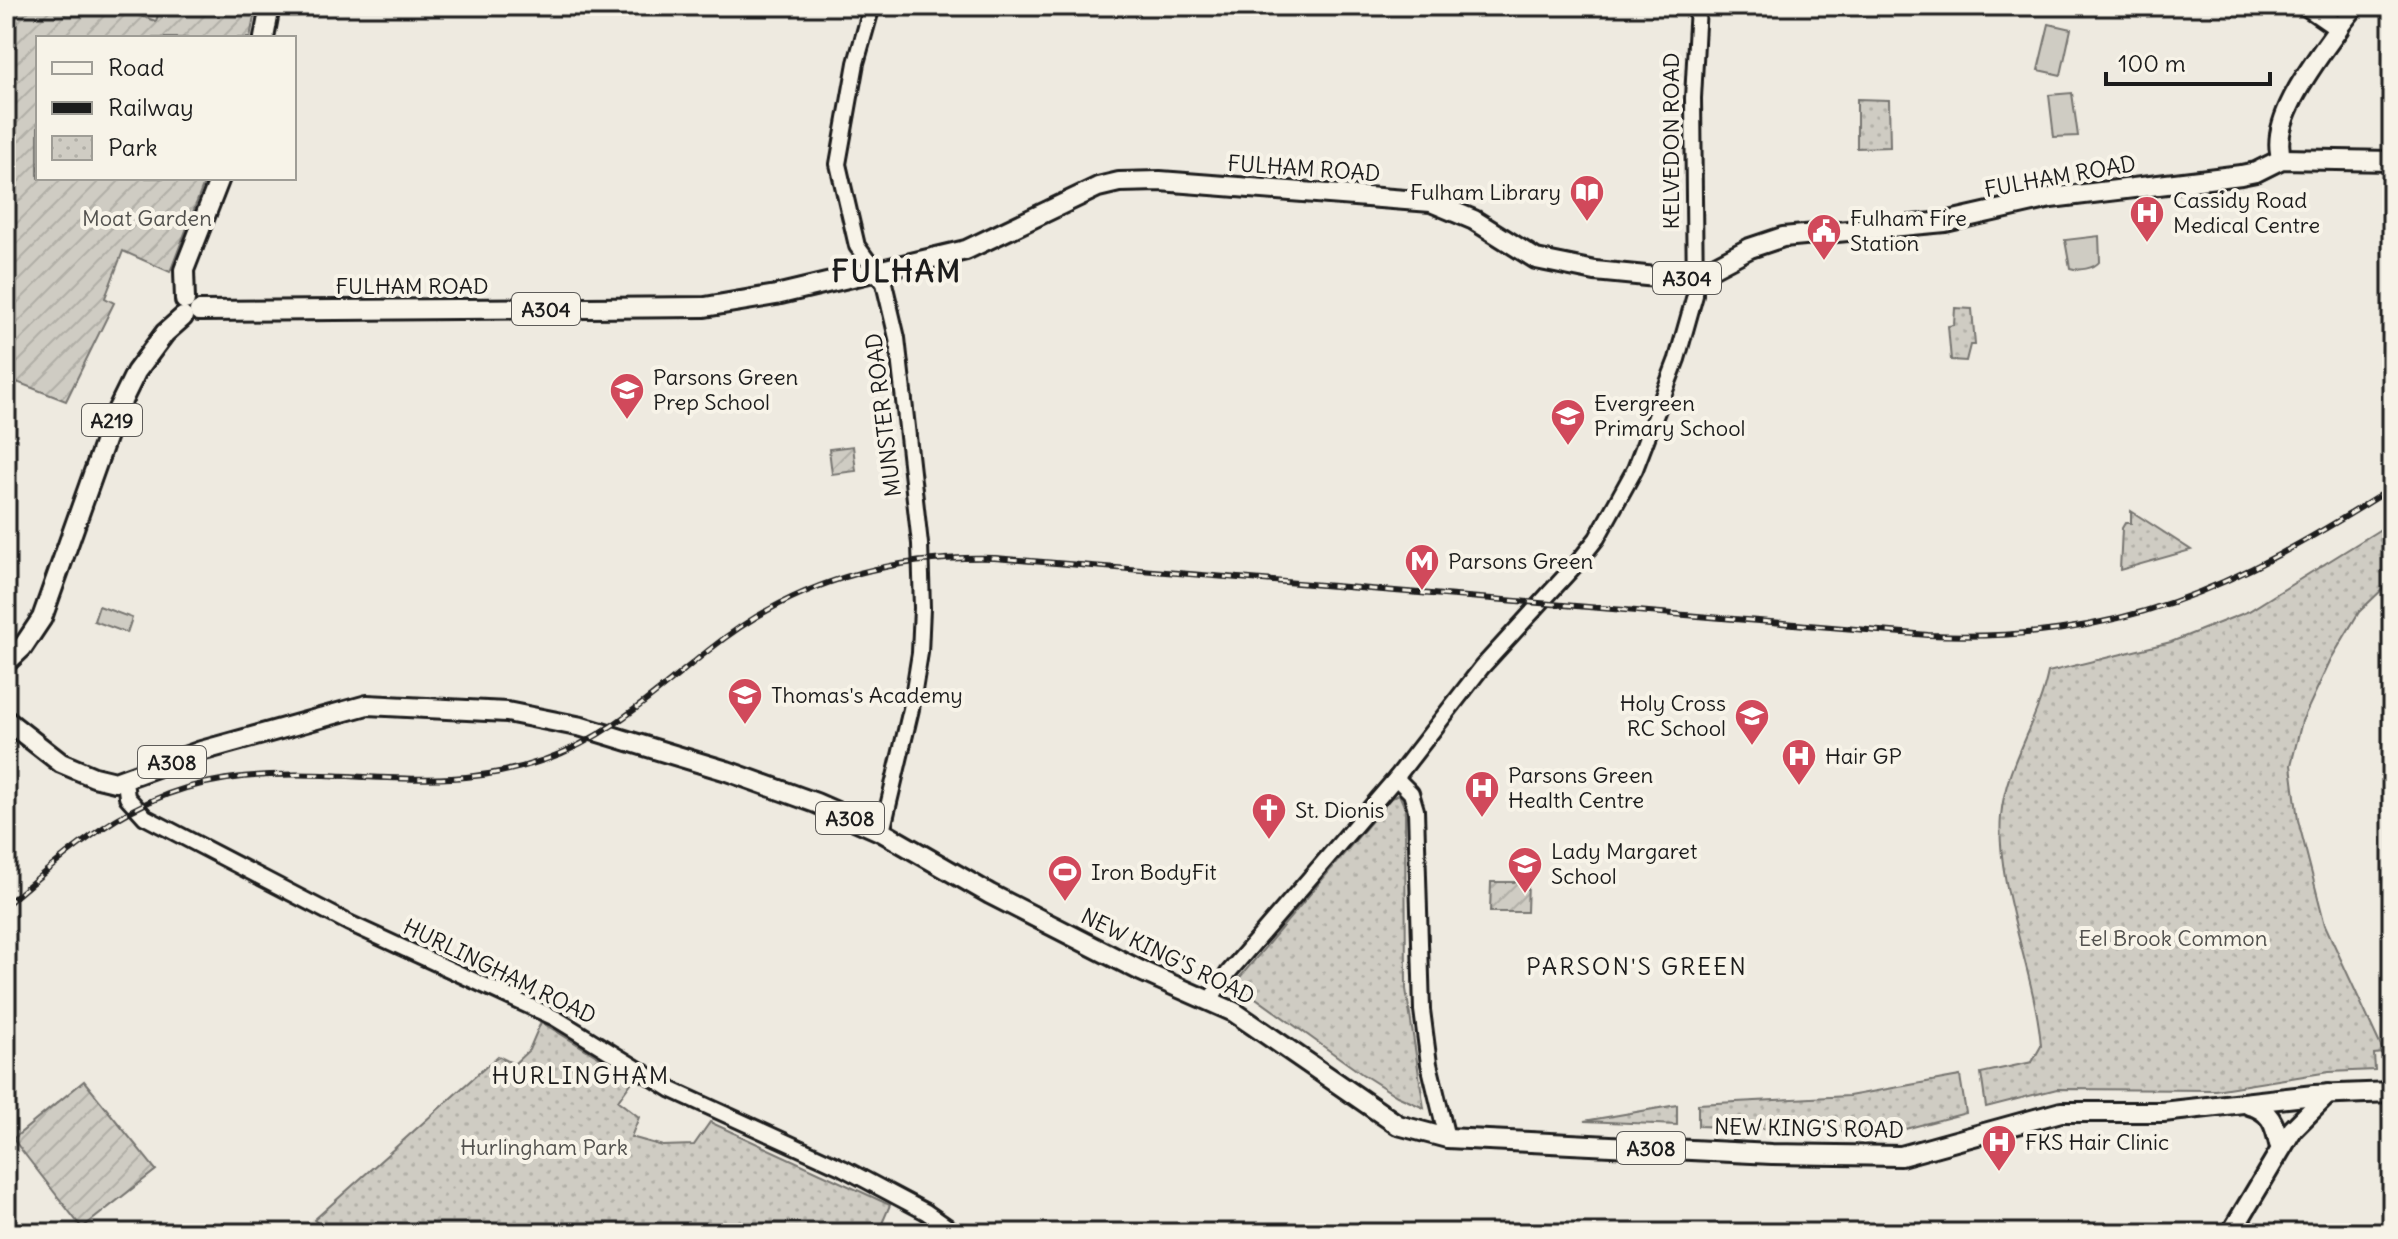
<svg xmlns="http://www.w3.org/2000/svg" width="2398" height="1239" viewBox="0 0 2398 1239" font-family="Delius,sans-serif">
  <style>
    .grass { fill: #cfccc3; stroke: #767470; stroke-width: 2 }
    .park { fill: url(#park-dots); stroke: #767470; stroke-width: 2 }
    .garden { fill: url(#garden-furrows); stroke: #767470; stroke-width: 2 }
    .lines { fill: none; stroke-linecap: round; stroke-linejoin: round }
    .tertiary-casing { stroke: #1c1c1c; stroke-width: 20 }
    .secondary-casing { stroke: #1c1c1c; stroke-width: 22 }
    .primary-casing { stroke: #1c1c1c; stroke-width: 24 }
    .tertiary { stroke: #f7f3e8; stroke-width: 14 }
    .secondary { stroke: #f7f3e8; stroke-width: 16 }
    .primary { stroke: #f7f3e8; stroke-width: 18 }
    .rail-casing { stroke: #1c1c1c; stroke-width: 6 }
    .rail { stroke: #f7f3e8; stroke-width: 3; stroke-dasharray: 9; stroke-linecap: butt }
    .labels { text-anchor: middle; dominant-baseline: central; stroke-width: 8; stroke-linejoin: round; paint-order: stroke }
    .shield { fill: #f7f3e8; stroke: #5e5c59; stroke-width: 2 }
    .shield-label { font-size: 20px; font-weight: bold; fill: #1c1c1c }
    .street-label { font-size: 22px; fill: #1c1c1c; stroke: #f7f3e8 }
    .poi-label { font-size: 22px; fill: #1c1c1c; stroke: #f7f3e8; text-anchor: start }
    .park-label { font-size: 22px; fill: #52514e; stroke: #f7f3e8 }
    .neighbourhood-label { font-size: 24px; letter-spacing: 2px; fill: #1c1c1c; stroke: #f7f3e8 }
    .district-label { font-size: 30px; font-weight: bold; letter-spacing: 2px; fill: #1c1c1c; stroke: #f7f3e8 }
  </style>
  <defs>
    <pattern id="park-dots" width="8" height="8" patternUnits="userSpaceOnUse" patternTransform="scale(2)"><rect width="8" height="8" fill="#cfccc3"/><path d="M2 2h.1M6 6h.1" fill="none" stroke="#b1afa7" stroke-width="1.8" stroke-linecap="round"/></pattern>
    <pattern id="garden-furrows" width="10" height="10" patternUnits="userSpaceOnUse" patternTransform="scale(2)"><rect width="10" height="10" fill="#cfccc3"/><path d="M-1 1l2-2M0 10L10 0M9 11l2-2" fill="none" stroke="#b1afa7"/></pattern>
  </defs>
  <rect width="100%" height="100%" fill="#eeeae0"/>
  <filter id="ink" filterUnits="userSpaceOnUse"><feTurbulence type="fractalNoise" baseFrequency=".0125" numOctaves="2"/><feDisplacementMap in="SourceGraphic" scale="16" xChannelSelector="R" yChannelSelector="G"/><feConvolveMatrix kernelMatrix="1 2 1 2 8 2 1 2 1" color-interpolation-filters="sRGB"/></filter>
  <g filter="url(#ink)">
    <g class="grass">
      <polygon points="2049,24 2071,29 2061,75 2038,70"/>
      <polygon points="2072,93 2078,136 2054,137 2049,95"/>
      <path d="M2099,236L2100,261C2094,269 2079,271 2070,268L2065,240Z"/>
      <polygon points="99,606 132,618 127,633 94,621"/>
    </g>
    <g class="park">
      <polygon points="1857,99 1889,100 1890,147 1857,148"/>
      <polygon points="1955,308 1972,309 1975,345 1970,345 1966,361 1951,360 1948,326 1954,325"/>
      <polygon points="2131,511 2191,550 2120,570 2122,528 2125,523 2131,523"/>
      <path d="M2392,522V580L2359,612L2331,659L2302,721L2291,765L2298,820L2325,925L2384,1053L2374,1054L2375,1070L2329,1072L2215,1090L2057,1089L1986,1107L1981,1073L2032,1062L2041,1046C2036,975 1995,885 2001,816C2006,762 2038,723 2048,672L2171,642L2249,611Z"/>
      <polygon points="1399,794 1405,808 1406,989 1424,1108 1397,1096 1362,1074 1235,983 1391,798"/>
      <polygon points="541,1022 634,1079 618,1101 639,1117 631,1137 663,1146 694,1145 710,1122 890,1205 878,1233 331,1233 314,1220 498,1056 514,1064 529,1050"/>
      <polygon points="1960,1076 1966,1113 1890,1133 1698,1126 1698,1104 1849,1096"/>
      <polygon points="1677,1105 1677,1125 1584,1121"/>
    </g>
    <g class="garden">
      <polygon points="6,6 110,6 156,21 161,6 256,6 250,38 38,38 38,178 206,178 170,272 123,251 105,298 114,303 66,401 17,382 6,413"/>
      <polygon points="853,446 856,471 832,474 829,449"/>
      <polygon points="1491,882 1528,882 1527,912 1490,912"/>
      <polygon points="84,1081 156,1170 82,1228 13,1139"/>
    </g>
    <g class="lines">
      <g class="tertiary-casing">
        <g id="tertiary">
          <polyline points="872,6 856,63 838,164 857,246 884,283 897,338 920,544 922,608 920,653 911,709 882,832"/>
          <polyline points="1396,778 1411,793 1416,810 1422,1010 1429,1064 1447,1138"/>
          <polyline points="125,781 127,797 145,817 349,923 555,1018 672,1090 843,1168 926,1212 956,1233"/>
          <polyline points="1209,1001 1228,973 1396,778 1482,667 1578,562 1597,538 1635,469 1677,359 1695,295 1693,98 1698,6"/>
        </g>
      </g>
      <g class="secondary-casing">
        <polyline id="secondary" points="2339,28 2356,6"/>
      </g>
      <g class="primary-casing">
        <g id="primary">
          <polyline points="264,38 270,6"/>
          <path d="M2282,159C2267,122 2317,59 2339,28L2307,6"/>
          <polyline points="185,300 184,270 220,178"/>
          <polyline points="199,311 705,307 776,295 966,250 1098,187 1119,182 1160,181 1431,202 1474,220 1536,259 1595,271 1677,279 1695,277 1750,248 1783,237 1945,222 2051,198 2241,175 2256,172 2282,159 2392,161"/>
          <polyline points="6,663 22,648 42,618 112,421 136,372 165,333 183,317"/>
          <polyline points="6,720 61,763 94,777 115,782 201,751 367,705 507,712 582,727 727,771 816,803 882,832 990,894 1141,971 1234,1012 1398,1125 1447,1138 1772,1154 1901,1156 2061,1112 2163,1112 2314,1095 2392,1092"/>
          <path d="M2249,1105C2270,1110 2275,1124 2279,1144"/>
          <polyline points="2231,1233 2293,1129 2328,1094"/>
        </g>
      </g>
      <use href="#tertiary" class="tertiary"/>
      <use href="#secondary" class="secondary"/>
      <use href="#primary" class="primary"/>
      <g class="rail-casing">
        <path id="rail" d="M6,905C117,809 171,769 324,775C403,778 467,787 544,760C608,738 657,691 709,650C792,583 888,555 995,558L1928,635C2121,643 2233,588 2392,488"/>
      </g>
      <use href="#rail" class="rail"/>
    </g>
  </g>
  <defs>
    <g id="library-pin" transform="scale(1.8)"><path d="M0 17L-7.5 6A9.5 9.5 0 1 1 7.5 6Z" fill="#d1495b" stroke="#f7f3e8"/><path d="M-6-4Q-3-5.5-.7-3.5V5Q-3 3-6 4ZM6-4Q3-5.5 .7-3.5V5Q3 3 6 4Z" fill="#fff"/></g>
    <g id="hospital-pin" transform="scale(1.8)"><path d="M0 17L-7.5 6A9.5 9.5 0 1 1 7.5 6Z" fill="#d1495b" stroke="#f7f3e8"/><path d="M-5-5h3v3.5h4V-5h3V5h-3V1.5h-4V5h-3Z" fill="#fff"/></g>
    <g id="civic-pin" transform="scale(1.8)"><path d="M0 17L-7.5 6A9.5 9.5 0 1 1 7.5 6Z" fill="#d1495b" stroke="#f7f3e8"/><path d="M-.6-6.5H3V-4.5H.6V-3L4-1V1h2V6H-6V1h2V-1L-.6-3ZM-1.2 2.5V6h2.4V2.5Z" fill="#fff"/></g>
    <g id="school-pin" transform="scale(1.8)"><path d="M0 17L-7.5 6A9.5 9.5 0 1 1 7.5 6Z" fill="#d1495b" stroke="#f7f3e8"/><path d="M0-5L7-2L0 1L-7-2ZM-4 1L0 2.5L4 1V4Q0 6-4 4Z" fill="#fff"/></g>
    <g id="metro-pin" transform="scale(1.8)"><path d="M0 17L-7.5 6A9.5 9.5 0 1 1 7.5 6Z" fill="#d1495b" stroke="#f7f3e8"/><path d="M-5.5 5V-5H-3L0 0L3-5H5.5V5H3V-.5L0 4L-3-.5V5Z" fill="#fff"/></g>
    <g id="church-pin" transform="scale(1.8)"><path d="M0 17L-7.5 6A9.5 9.5 0 1 1 7.5 6Z" fill="#d1495b" stroke="#f7f3e8"/><path d="M-1.2-6h2.4v3.5h3.3v2.4h-3.3V6h-2.4V-.1h-3.3v-2.4h3.3Z" fill="#fff"/></g>
    <g id="stadium-pin" transform="scale(1.8)"><path d="M0 17L-7.5 6A9.5 9.5 0 1 1 7.5 6Z" fill="#d1495b" stroke="#f7f3e8"/><path d="M0-5a6.5 5 0 1 0 0 10a6.5 5 0 1 0 0-10ZM-3.5-1.8h7v3.6h-7Z" fill="#fff"/></g>
  </defs>
  <g fill-rule="evenodd">
    <use href="#library-pin" x="1587" y="192"/>
    <use href="#hospital-pin" x="2147" y="213"/>
    <use href="#civic-pin" x="1824" y="231"/>
    <use href="#school-pin" x="627" y="390"/>
    <use href="#school-pin" x="1568" y="416"/>
    <use href="#metro-pin" x="1422" y="561"/>
    <use href="#school-pin" x="745" y="695"/>
    <use href="#school-pin" x="1752" y="716"/>
    <use href="#hospital-pin" x="1799" y="756"/>
    <use href="#hospital-pin" x="1482" y="788"/>
    <use href="#church-pin" x="1269" y="810"/>
    <use href="#school-pin" x="1525" y="864"/>
    <use href="#stadium-pin" x="1065" y="872"/>
    <use href="#hospital-pin" x="1999" y="1142"/>
  </g>
  <g class="labels">
    <g class="shield">
      <rect x="1653" y="262" width="68" height="32" rx="6"/>
      <rect x="512" y="293" width="68" height="32" rx="6"/>
      <rect x="82" y="404" width="60" height="32" rx="6"/>
      <rect x="138" y="746" width="68" height="32" rx="6"/>
      <rect x="816" y="802" width="68" height="32" rx="6"/>
      <rect x="1617" y="1132" width="68" height="32" rx="6"/>
    </g>
    <g class="shield-label">
      <text x="1687" y="278">A304</text>
      <text x="546" y="309">A304</text>
      <text x="112" y="420">A219</text>
      <text x="172" y="762">A308</text>
      <text x="850" y="818">A308</text>
      <text x="1651" y="1148">A308</text>
    </g>
    <g class="street-label">
      <text transform="translate(1671 141) rotate(-90)">KELVEDON ROAD</text>
      <text transform="translate(1304 168) rotate(4)">FULHAM ROAD</text>
      <text transform="translate(2060 176) rotate(-10)">FULHAM ROAD</text>
      <text x="412" y="286">FULHAM ROAD</text>
      <text transform="translate(883 415) rotate(-97)">MUNSTER ROAD</text>
      <text transform="translate(1168 956) rotate(26)">NEW KING'S ROAD</text>
      <text transform="translate(500 971) rotate(26)">HURLINGHAM ROAD</text>
      <text transform="translate(1809 1128) rotate(1)">NEW KING'S ROAD</text>
    </g>
    <g class="poi-label">
      <text x="1561" y="192" text-anchor="end">Fulham Library</text>
      <text x="2173" y="200">Cassidy Road<tspan x="2173" dy="25">Medical Centre</tspan></text>
      <text x="1850" y="218">Fulham Fire<tspan x="1850" dy="25">Station</tspan></text>
      <text x="653" y="377">Parsons Green<tspan x="653" dy="25">Prep School</tspan></text>
      <text x="1594" y="403">Evergreen<tspan x="1594" dy="25">Primary School</tspan></text>
      <text x="1448" y="561">Parsons Green</text>
      <text x="771" y="695">Thomas's Academy</text>
      <text x="1726" y="703" text-anchor="end">Holy Cross<tspan x="1726" dy="25">RC School</tspan></text>
      <text x="1825" y="756">Hair GP</text>
      <text x="1508" y="775">Parsons Green<tspan x="1508" dy="25">Health Centre</tspan></text>
      <text x="1295" y="810">St. Dionis</text>
      <text x="1551" y="851">Lady Margaret<tspan x="1551" dy="25">School</tspan></text>
      <text x="1091" y="872">Iron BodyFit</text>
      <text x="2025" y="1142">FKS Hair Clinic</text>
    </g>
    <g class="park-label">
      <text x="147" y="218">Moat Garden</text>
      <text x="2173" y="938">Eel Brook Common</text>
      <text x="544" y="1147">Hurlingham Park</text>
    </g>
    <g class="neighbourhood-label">
      <text x="1637" y="966">PARSON'S GREEN</text>
      <text x="581" y="1075">HURLINGHAM</text>
    </g>
    <g class="district-label">
      <text x="897" y="271">FULHAM</text>
    </g>
  </g>
  <rect width="2398" height="1239" fill="none" stroke="#f7f3e8" stroke-width="32"/>
  <rect x="16" y="16" width="2366" height="1207" fill="none" stroke="#1c1c1c" stroke-width="3" filter="url(#ink)"/>
  <rect x="36" y="36" width="260" height="144" fill="#f7f3e8" stroke="#9f9d96" stroke-width="2"/>
  <rect x="52" y="62" width="40" height="12" fill="#f7f3e8" stroke="#9f9d96" stroke-width="2"/>
  <text x="108" y="76" font-size="24" fill="#1c1c1c">Road</text>
  <rect x="52" y="102" width="40" height="12" fill="#1c1c1c" stroke="#9f9d96" stroke-width="2"/>
  <text x="108" y="116" font-size="24" fill="#1c1c1c">Railway</text>
  <rect x="52" y="136" width="40" height="24" fill="url(#park-dots)" stroke="#9f9d96" stroke-width="2"/>
  <text x="108" y="156" font-size="24" fill="#1c1c1c">Park</text>
  <path d="M2106 72v12h164v-12" fill="none" stroke="#1c1c1c" stroke-width="4"/>
  <text x="2118" y="72" font-size="24" fill="#1c1c1c" stroke="#f7f3e8" stroke-width="6" paint-order="stroke">100 m</text>
</svg>
